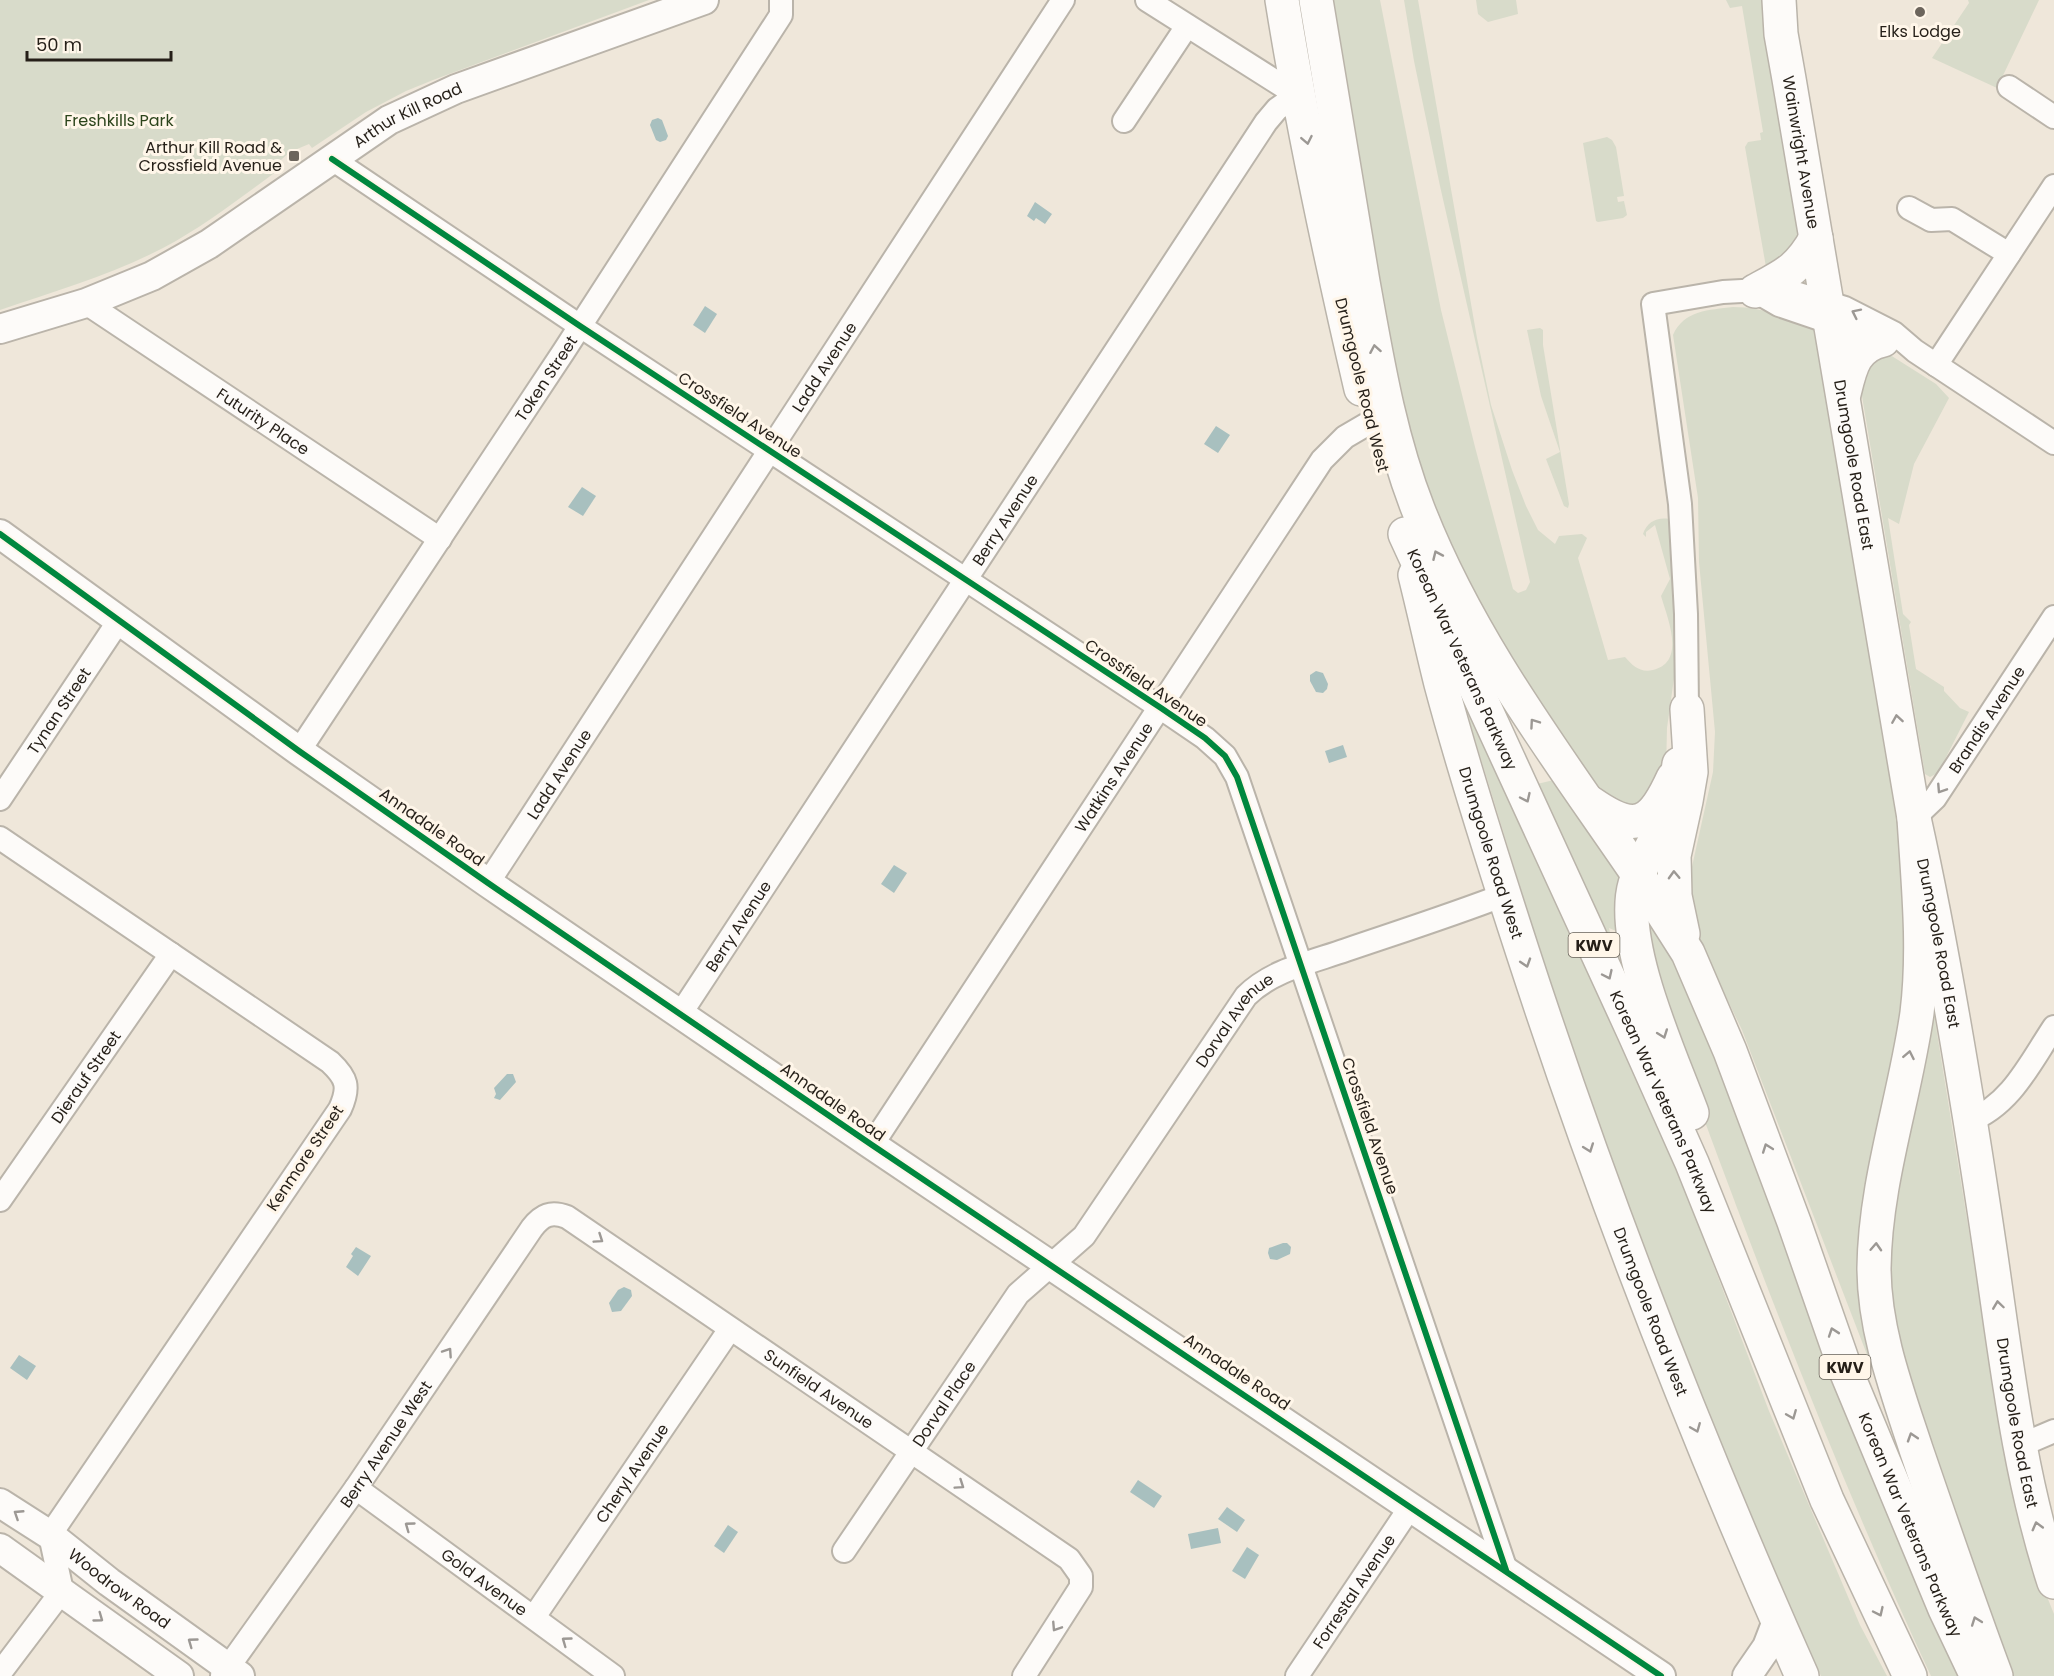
<svg xmlns="http://www.w3.org/2000/svg" width="2054" height="1676" viewBox="0 0 2054 1676" font-family="Poppins,sans-serif">
  <style>
    .green { fill: #d8dbca }
    .water { fill: #a8c0bf }
    .lines { fill: none; stroke-linecap: round; stroke-linejoin: round }
    .minor-casing { stroke: #bab4aa; stroke-width: 26 }
    .tertiary-casing { stroke: #bab4aa; stroke-width: 32 }
    .secondary-casing { stroke: #bab4aa; stroke-width: 36 }
    .primary-casing { stroke: #bab4aa; stroke-width: 36 }
    .motorway-casing { stroke: #bab4aa; stroke-width: 36 }
    .minor { stroke: #fdfbf9; stroke-width: 22 }
    .tertiary { stroke: #fdfbf9; stroke-width: 28 }
    .secondary { stroke: #fdfbf9; stroke-width: 33 }
    .primary { stroke: #fdfbf9; stroke-width: 33 }
    .motorway { stroke: #fdfbf9; stroke-width: 33 }
    .cycleway-casing { stroke: #fff6e9; stroke-width: 10 }
    .cycleway { stroke: #00873e; stroke-width: 6 }
    .oneway { stroke: #9c9894 }
    .poi-dot { fill: #6c655c; stroke: #fff6e9; stroke-width: 2 }
    .labels { text-anchor: middle; dominant-baseline: central; stroke-width: 6; stroke-linejoin: round; paint-order: stroke }
    .shield { fill: #fff6e9; stroke: #666057; stroke-width: 1.5 }
    .shield-label { font-size: 15px; font-weight: bold; fill: #251f18 }
    .poi-label { font-size: 16px; fill: #251f18; stroke: #fff6e9 }
    .street-label { font-size: 16px; fill: #251f18; stroke: #fff6e9 }
    .park-label { font-size: 16px; fill: #2b441b; stroke: #fff6e9 }
  </style>
  <rect width="100%" height="100%" fill="#efe7da"/>
  <g class="green">
    <path d="M0,0H649L433,80L406,91L366,112L312,148L309,144L290,152L274,166L277,171C240,198 203,227 163,248C111,275 55,291 0,310Z"/>
    <path d="M1327,0H1380L1441,310L1475,447L1513,589L1518,593L1526,590L1530,582L1440,186L1414,61L1404,0H1418L1477,338L1491,405L1512,470L1526,506L1538,530L1555,544L1559,536L1582,534L1587,538L1578,558L1608,660L1625,657C1633,666 1640,673 1653,670C1687,662 1667,617 1661,596L1670,579L1655,525L1646,532V537L1643,534C1647,522 1657,517 1669,519L1674,524L1676,664L1667,728L1666,771L1649,809L1607,803L1488,633L1406,439Z"/>
    <polygon points="1476,0 1516,0 1518,14 1488,22 1478,14"/>
    <polygon points="1726,0 1770,0 1805,241 1766,267 1745,147 1748,142 1761,140 1760,133 1763,132 1742,6 1730,8"/>
    <polygon points="1968,0 2039,0 1997,88 1932,58 1969,3"/>
    <polygon points="1607,137 1612,140 1616,147 1624,196 1617,197 1618,202 1624,201 1627,215 1623,218 1598,222 1596,221 1583,143"/>
    <path d="M1733,307C1763,307 1789,318 1817,328L1909,859L1904,1051L1881,1391L1742,1030L1701,945L1695,929L1692,912L1691,871L1713,772L1715,732L1699,562L1698,498L1673,335C1684,310 1709,310 1733,307Z"/>
    <polygon points="1540,328 1543,330 1543,345 1569,504 1568,508 1564,506 1546,459 1560,452 1541,396 1527,330"/>
    <polygon points="1887,353 1936,384 1949,398 1914,464 1899,524 1888,518 1903,614 1911,622 1909,625 1916,669 1944,687 1944,691 1960,708 1969,712 1938,773 1930,777 1925,774 1858,372"/>
    <path d="M1464,682L1673,1159L1769,1411L1860,1625L1887,1676H1821C1720,1454 1632,1225 1554,994C1525,906 1499,816 1471,727L1464,701Z"/>
    <polygon points="1554,780 1629,876 1621,933 1609,928 1612,943 1611,947 1537,784"/>
    <path d="M1647,903L1659,921L1971,1676H1931C1823,1444 1735,1206 1648,966Z"/>
    <polygon points="1932,1002 1990,1362 2041,1582 2054,1614 2054,1676 2005,1676 1894,1342 1886,1257 1930,1003"/>
  </g>
  <g class="water">
    <polygon points="658,118 662,120 668,136 666,140 660,142 656,140 650,125 652,120"/>
    <polygon points="1035,202 1052,214 1045,224 1036,218 1034,221 1027,216"/>
    <polygon points="705,306 717,314 705,333 693,325"/>
    <polygon points="1216,426 1230,435 1218,453 1204,444"/>
    <polygon points="582,487 596,496 583,516 568,507"/>
    <polygon points="1316,671 1323,673 1328,684 1327,689 1323,693 1316,692 1310,681 1310,675"/>
    <polygon points="1343,745 1347,757 1329,763 1325,751"/>
    <polygon points="894,865 907,873 894,893 881,884"/>
    <polygon points="507,1074 513,1074 516,1082 500,1100 494,1098 496,1094 494,1088"/>
    <polygon points="1283,1243 1287,1243 1291,1247 1290,1254 1277,1260 1270,1259 1268,1253 1269,1248"/>
    <polygon points="356,1247 371,1256 358,1276 346,1267 353,1256 351,1254"/>
    <polygon points="624,1287 631,1290 632,1296 621,1311 612,1312 609,1303 618,1290"/>
    <polygon points="19,1355 36,1366 27,1380 10,1368"/>
    <polygon points="1138,1480 1162,1496 1154,1508 1130,1492"/>
    <polygon points="1227,1507 1245,1520 1237,1532 1218,1519"/>
    <polygon points="728,1525 738,1532 724,1553 714,1546"/>
    <polygon points="1218,1528 1221,1543 1191,1549 1188,1534"/>
    <polygon points="1247,1547 1259,1555 1245,1579 1232,1571"/>
  </g>
  <g class="lines">
    <g class="minor-casing">
      <g id="minor">
        <polyline points="2009,87 2054,117"/>
        <polyline points="1124,121 1187,26"/>
        <polyline points="332,159 580,326 1161,708 1205,738 1225,756 1237,777 1506,1570"/>
        <polyline points="1909,208 1931,220 1952,219 2009,254"/>
        <polyline points="1755,291 1779,305 1888,342"/>
        <path id="s1" d="M86,303L440,539"/>
        <polyline points="1936,365 2054,186"/>
        <polyline points="1687,709 1686,614 1680,504 1653,304 1723,292 1782,289 1845,308 1894,333 1915,351 2054,443"/>
        <path id="s2" d="M299,751L564,351L781,15V0"/>
        <path id="s3" d="M0,799L118,622"/>
        <path id="s4" d="M1914,818L1935,798L2054,617"/>
        <path d="M0,838L330,1062C347,1078 350,1087 340,1109L50,1535L62,1591L0,1673"/>
        <path id="s5" d="M488,883L1063,0"/>
        <path id="s6" d="M681,1013L1266,122L1277,109L1297,95L1147,0"/>
        <path d="M1969,1121C2011,1105 2030,1063 2054,1027"/>
        <path id="s7" d="M872,1145L1322,460L1345,437L1369,423"/>
        <path id="s8" d="M0,1200L171,954"/>
        <polyline points="2019,1446 2054,1431"/>
        <path id="s9" d="M356,1488L613,1676"/>
        <path id="s10" d="M844,1551L1018,1294L1084,1236L1246,996C1272,970 1312,962 1346,950C1399,932 1452,915 1504,895"/>
        <path id="s11" d="M534,1617L730,1329"/>
        <path id="s12" d="M222,1676L356,1488L532,1228C542,1215 551,1211 567,1217L1069,1559L1081,1576V1587L1024,1676"/>
        <path id="s13" d="M1297,1676L1411,1506"/>
      </g>
    </g>
    <g class="tertiary-casing">
      <g id="tertiary">
        <path id="s14" d="M0,329L86,303L152,276L209,244L389,120L456,89L704,0"/>
        <polyline points="0,534 299,751 488,883 872,1145 1661,1676"/>
        <path id="s15" d="M0,1503L50,1535L109,1582L240,1676"/>
        <polyline points="0,1548 179,1676"/>
        <polyline points="1747,1676 1767,1647 1777,1621"/>
      </g>
    </g>
    <g class="secondary-casing">
      <g id="secondary">
        <path id="s16" d="M1779,0L1781,34L1789,79L1914,818C1945,958 1968,1101 1989,1243C2006,1357 2018,1472 2054,1582"/>
        <path d="M1755,291C1785,275 1799,269 1816,238"/>
        <path d="M1844,394C1850,369 1854,346 1883,340"/>
        <path id="s17" d="M1415,575C1424,611 1432,648 1441,684C1465,774 1494,864 1523,953C1603,1199 1697,1440 1802,1676"/>
      </g>
    </g>
    <g class="primary-casing">
      <g id="primary">
        <path d="M1282,0C1303,131 1331,260 1361,389"/>
        <path d="M1316,0C1332,94 1347,188 1363,282C1377,359 1389,435 1418,509C1470,643 1558,757 1639,876"/>
        <path d="M1591,803C1636,834 1651,826 1673,778"/>
      </g>
    </g>
    <g class="motorway-casing">
      <g id="motorway">
        <path id="s18" d="M1405,534L1635,1035L1692,1163L1827,1500L1910,1676"/>
        <path d="M1679,764C1677,777 1676,791 1672,804C1662,832 1644,856 1635,884C1618,942 1671,1056 1692,1113"/>
        <path d="M1914,818C1918,883 1925,948 1917,1013C1905,1098 1875,1181 1874,1268C1874,1330 1897,1391 1916,1449C1942,1525 1968,1601 1996,1676"/>
        <path id="s19" d="M1639,876L1688,953L1730,1051L1794,1222L1846,1371L1945,1609L1973,1668"/>
        <polyline points="1683,934 1675,896 1674,856 1686,801 1691,772 1687,709"/>
      </g>
    </g>
    <use href="#minor" class="minor"/>
    <use href="#tertiary" class="tertiary"/>
    <use href="#secondary" class="secondary"/>
    <use href="#primary" class="primary"/>
    <use href="#motorway" class="motorway"/>
    <g class="cycleway-casing">
      <g id="cycleway">
        <polyline points="332,159 580,326 1161,708 1205,738 1225,756 1237,777 1506,1570"/>
        <polyline points="0,534 299,751 488,883 872,1145 1661,1676"/>
      </g>
    </g>
    <use href="#cycleway" class="cycleway"/>
  </g>
  <defs><path id="oneway-chevron" d="M-2-3.5L2.5 0L-2 3.5" fill="none" stroke-width="1.6" stroke-linecap="round" stroke-linejoin="round" transform="scale(1.5)"/></defs>
  <g class="oneway">
    <use href="#oneway-chevron" transform="translate(1307 140) rotate(79)"/>
    <use href="#oneway-chevron" transform="translate(1856 313) rotate(-154)"/>
    <use href="#oneway-chevron" transform="translate(1375 349) rotate(-100)"/>
    <use href="#oneway-chevron" transform="translate(1437 555) rotate(-114)"/>
    <use href="#oneway-chevron" transform="translate(1897 719) rotate(-99)"/>
    <use href="#oneway-chevron" transform="translate(1534 723) rotate(-125)"/>
    <use href="#oneway-chevron" transform="translate(1941 789) rotate(123)"/>
    <use href="#oneway-chevron" transform="translate(1526 798) rotate(65)"/>
    <use href="#oneway-chevron" transform="translate(1674 875) rotate(-92)"/>
    <use href="#oneway-chevron" transform="translate(1526 963) rotate(72)"/>
    <use href="#oneway-chevron" transform="translate(1608 975) rotate(65)"/>
    <use href="#oneway-chevron" transform="translate(1663 1034) rotate(70)"/>
    <use href="#oneway-chevron" transform="translate(1909 1055) rotate(-79)"/>
    <use href="#oneway-chevron" transform="translate(1589 1148) rotate(70)"/>
    <use href="#oneway-chevron" transform="translate(1767 1148) rotate(-110)"/>
    <use href="#oneway-chevron" transform="translate(599 1239) rotate(34)"/>
    <use href="#oneway-chevron" transform="translate(1876 1247) rotate(-87)"/>
    <use href="#oneway-chevron" transform="translate(1998 1305) rotate(-98)"/>
    <use href="#oneway-chevron" transform="translate(1833 1332) rotate(-109)"/>
    <use href="#oneway-chevron" transform="translate(448 1352) rotate(-56)"/>
    <use href="#oneway-chevron" transform="translate(1792 1415) rotate(68)"/>
    <use href="#oneway-chevron" transform="translate(1696 1428) rotate(68)"/>
    <use href="#oneway-chevron" transform="translate(1912 1437) rotate(-108)"/>
    <use href="#oneway-chevron" transform="translate(960 1485) rotate(34)"/>
    <use href="#oneway-chevron" transform="translate(18 1514) rotate(-147)"/>
    <use href="#oneway-chevron" transform="translate(409 1526) rotate(-144)"/>
    <use href="#oneway-chevron" transform="translate(2037 1526) rotate(-105)"/>
    <use href="#oneway-chevron" transform="translate(1879 1612) rotate(65)"/>
    <use href="#oneway-chevron" transform="translate(99 1618) rotate(36)"/>
    <use href="#oneway-chevron" transform="translate(1976 1621) rotate(-110)"/>
    <use href="#oneway-chevron" transform="translate(1056 1627) rotate(123)"/>
    <use href="#oneway-chevron" transform="translate(566 1641) rotate(-144)"/>
    <use href="#oneway-chevron" transform="translate(192 1642) rotate(-144)"/>
  </g>
  <g class="poi-dot">
    <circle cx="1920" cy="12" r="6"/>
    <rect x="288" y="150" width="12" height="12" rx="3"/>
  </g>
  <g class="labels">
    <g class="shield">
      <rect x="1568.5" y="933" width="51" height="24" rx="4.5"/>
      <rect x="1819.5" y="1355" width="51" height="24" rx="4.5"/>
    </g>
    <g class="shield-label">
      <text x="1594" y="945">KWV</text>
      <text x="1845" y="1367">KWV</text>
    </g>
    <g class="poi-label">
      <text x="1920" y="31">Elks Lodge</text>
      <text x="282" y="147" text-anchor="end">Arthur Kill Road &amp;<tspan x="282" dy="18">Crossfield Avenue</tspan></text>
    </g>
    <g class="street-label">
      <text stroke="none"><textPath href="#s14" startOffset="464">Arthur Kill Road</textPath></text>
      <text stroke="none"><textPath href="#s16" startOffset="154">Wainwright Avenue</textPath></text>
      <text stroke="none"><textPath href="#s5" startOffset="616">Ladd Avenue</textPath></text>
      <text stroke="none"><textPath href="#s2" startOffset="447">Token Street</textPath></text>
      <text transform="translate(1362 385) rotate(76)">Drumgoole Road West</text>
      <text transform="translate(740 415) rotate(33)">Crossfield Avenue</text>
      <text stroke="none"><textPath href="#s1" startOffset="213">Futurity Place</textPath></text>
      <text stroke="none"><textPath href="#s16" startOffset="471">Drumgoole Road East</textPath></text>
      <text stroke="none"><textPath href="#s6" startOffset="590">Berry Avenue</textPath></text>
      <text stroke="none"><textPath href="#s18" startOffset="138">Korean War Veterans Parkway</textPath></text>
      <text transform="translate(1146 683) rotate(34)">Crossfield Avenue</text>
      <text stroke="none"><textPath href="#s3" startOffset="106">Tynan Street</textPath></text>
      <text stroke="none"><textPath href="#s4" startOffset="123">Brandis Avenue</textPath></text>
      <text stroke="none"><textPath href="#s5" startOffset="130">Ladd Avenue</textPath></text>
      <text stroke="none"><textPath href="#s7" startOffset="440">Watkins Avenue</textPath></text>
      <text transform="translate(432 827) rotate(35)">Annadale Road</text>
      <text stroke="none"><textPath href="#s17" startOffset="288">Drumgoole Road West</textPath></text>
      <text stroke="none"><textPath href="#s6" startOffset="104">Berry Avenue</textPath></text>
      <text stroke="none"><textPath href="#s16" startOffset="957">Drumgoole Road East</textPath></text>
      <text stroke="none"><textPath href="#s10" startOffset="662">Dorval Avenue</textPath></text>
      <text stroke="none"><textPath href="#s8" startOffset="150">Dierauf Street</textPath></text>
      <text transform="translate(833 1102) rotate(35)">Annadale Road</text>
      <text stroke="none"><textPath href="#s18" startOffset="624">Korean War Veterans Parkway</textPath></text>
      <text transform="translate(1370 1126) rotate(71)">Crossfield Avenue</text>
      <text transform="translate(305 1158) rotate(-56)">Kenmore Street</text>
      <text stroke="none"><textPath href="#s17" startOffset="774">Drumgoole Road West</textPath></text>
      <text transform="translate(1237 1372) rotate(34)">Annadale Road</text>
      <text stroke="none"><textPath href="#s12" startOffset="890">Sunfield Avenue</textPath></text>
      <text stroke="none"><textPath href="#s10" startOffset="178">Dorval Place</textPath></text>
      <text stroke="none"><textPath href="#s16" startOffset="1443">Drumgoole Road East</textPath></text>
      <text stroke="none"><textPath href="#s12" startOffset="284">Berry Avenue West</textPath></text>
      <text stroke="none"><textPath href="#s11" startOffset="174">Cheryl Avenue</textPath></text>
      <text stroke="none"><textPath href="#s19" startOffset="705">Korean War Veterans Parkway</textPath></text>
      <text stroke="none"><textPath href="#s9" startOffset="159">Gold Avenue</textPath></text>
      <text stroke="none"><textPath href="#s15" startOffset="147">Woodrow Road</textPath></text>
      <text stroke="none"><textPath href="#s13" startOffset="102">Forrestal Avenue</textPath></text>
    </g>
    <g class="park-label">
      <text x="119" y="120">Freshkills Park</text>
    </g>
  </g>
  <path d="M27 51v9h144v-9" fill="none" stroke="#251f18" stroke-width="3"/>
  <text x="36" y="51" font-size="18" fill="#251f18" stroke="#fff6e9" stroke-width="4.5" paint-order="stroke">50 m</text>
</svg>
